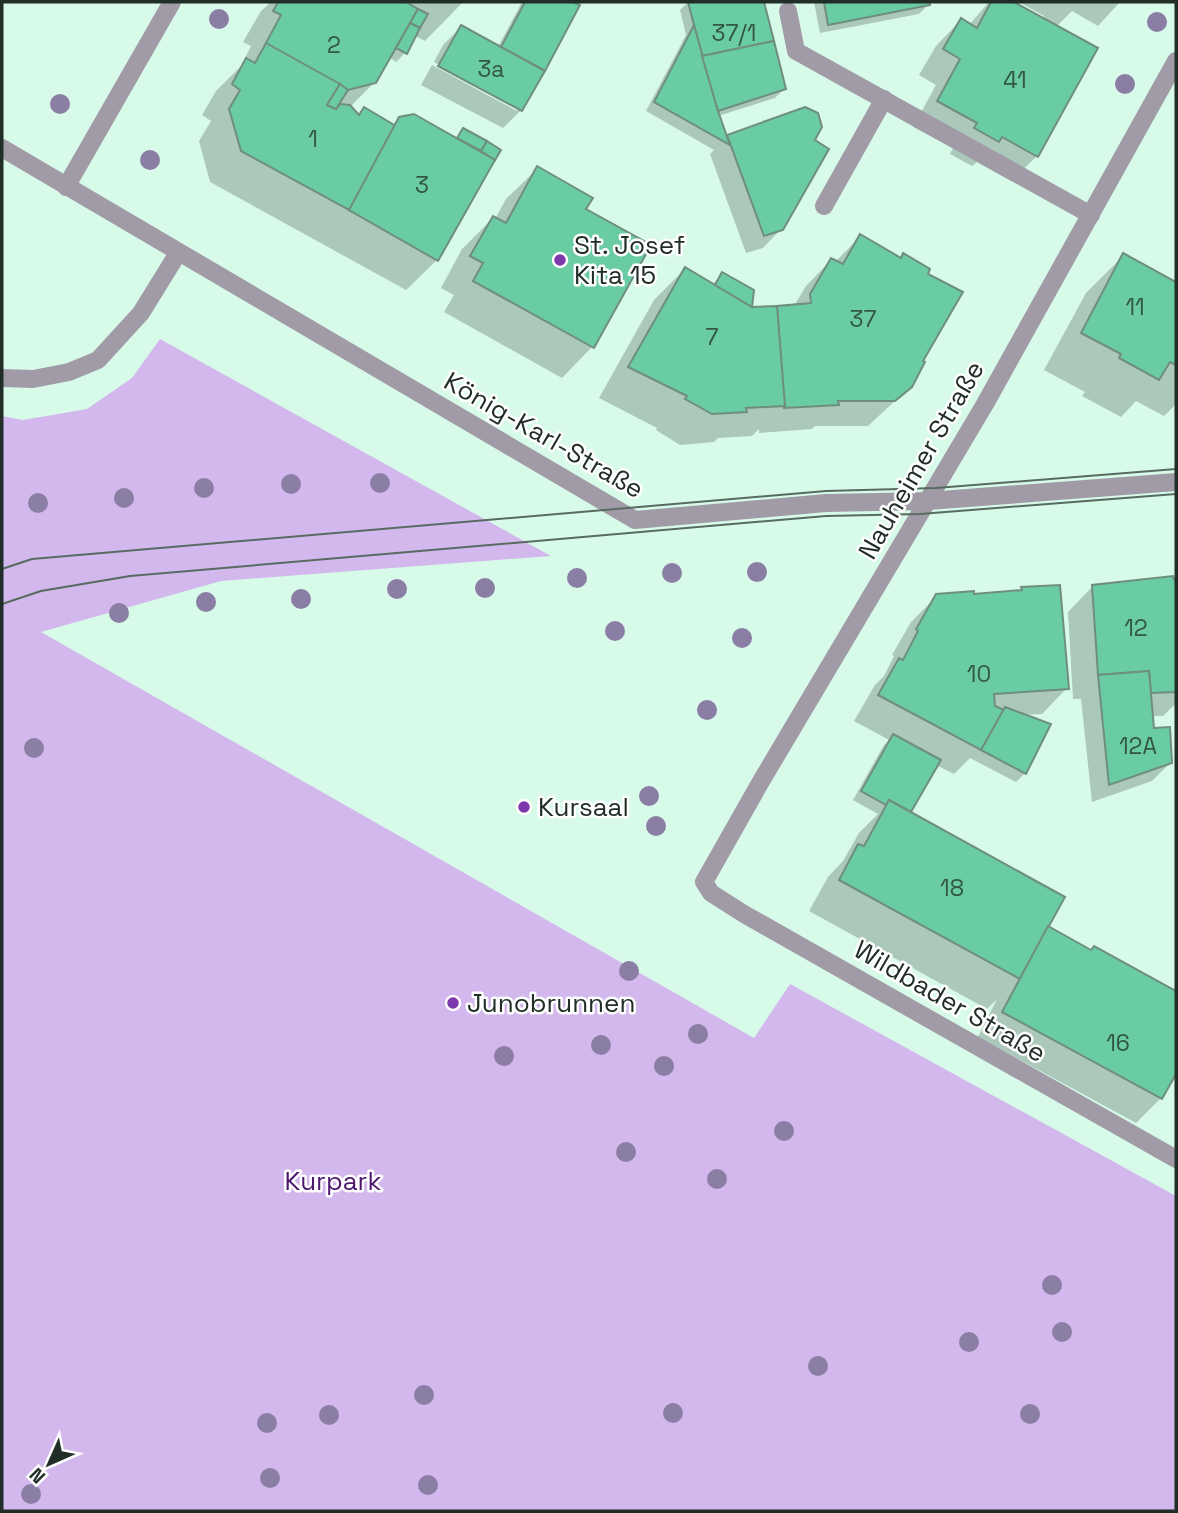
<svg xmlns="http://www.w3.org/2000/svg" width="1178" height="1513" viewBox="0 0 1178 1513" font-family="'Space Grotesk',sans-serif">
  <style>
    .green { fill: #d2b8ec }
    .shadow { fill: #0003 }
    .building { fill: #6acca2; stroke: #6f8e7f; stroke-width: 2 }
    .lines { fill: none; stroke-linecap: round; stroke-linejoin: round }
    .lane { stroke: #a19ba7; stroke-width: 18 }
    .street { stroke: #a19ba7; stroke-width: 18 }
    .tram { stroke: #586b61; stroke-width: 2 }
    .tree { fill: #8b7ea5 }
    .poi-dot { fill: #7c39ad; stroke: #fefefe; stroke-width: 2.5 }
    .labels { text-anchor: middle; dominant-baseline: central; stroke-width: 5; stroke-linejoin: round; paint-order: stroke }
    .number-label { font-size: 23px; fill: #335646 }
    .poi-label { font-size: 26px; fill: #212e27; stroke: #fefefe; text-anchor: start }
    .street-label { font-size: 26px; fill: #212e27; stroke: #fefefe }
    .park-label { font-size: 26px; fill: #4c186e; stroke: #fefefe }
  </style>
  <rect width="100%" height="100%" fill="#d8fae9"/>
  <polygon class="green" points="160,339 551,556 221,581 41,632 754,1038 790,984 1176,1196 1176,1511 2,1511 2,416 23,420 87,409 132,378"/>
  <g class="shadow">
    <polygon points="271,2 463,2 425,41 415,36 405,53 396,62 389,57 375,82 350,107 358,116 364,110 393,126 400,119 455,139 463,130 499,150 437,260 406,290 210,182 199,141 211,121 202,115 216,91 241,66 251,46 243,42 261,11"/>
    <polygon points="522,2 569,2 577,6 521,110 503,128 421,85 432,65 517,111 517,107 434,62 443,45 461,27 498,47"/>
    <polygon points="688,2 762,2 784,89 775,98 718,116 726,138 728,136 813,141 781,229 763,248 746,253 710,154 714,150 646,111 686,35 680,10"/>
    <polygon points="814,2 927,2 928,5 919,14 820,33"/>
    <polygon points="989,2 1011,2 1043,19 1044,16 1019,2 1120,2 1098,26 1072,11 1056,27 1037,156 1011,181 977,162 972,166 950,154 953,148 913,127 936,85 919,75 936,46 961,20 969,25"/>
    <polygon points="537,169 584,210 649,246 592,347 562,378 444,312 454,295 441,288 462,249 493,218 495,219 506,199"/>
    <polygon points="860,237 925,274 920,362 911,386 868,426 815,426 812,429 759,433 759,429 752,436 718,438 714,442 680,445 656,430 657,428 599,398 654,300 685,269 712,285 722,275 750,309 794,306 806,286 831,260 835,262"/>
    <polygon points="1124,255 1176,284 1176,404 1164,416 1136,401 1121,417 1082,396 1085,392 1044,370 1086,293"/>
    <polygon points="1176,581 1176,703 1163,716 1151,716 1153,730 1170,763 1152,781 1092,802 1081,699 1073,699 1068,612 1093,586"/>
    <polygon points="1022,589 1067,688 1042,714 1022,715 1025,773 1016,782 970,758 954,774 936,765 909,813 1046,927 1090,952 1094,948 1176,993 1176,1071 1161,1098 1136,1123 978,1037 997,999 987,1009 809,911 828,877 843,861 859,833 878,814 853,800 884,745 889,740 854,721 875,685 884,676 894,656 892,655 911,622 937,596 1019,592"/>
  </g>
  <g class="building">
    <polygon points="278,2 406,2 418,9 376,83 348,90 266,43 281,15 273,11"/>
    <polygon points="525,2 573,2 580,5 545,71 501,47"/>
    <polygon points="688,2 764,2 774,41 702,56"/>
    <polygon points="824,2 929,2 930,5 828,25"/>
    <polygon points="991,2 1014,2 1098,48 1038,157 1002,137 999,142 974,128 977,123 937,101 960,59 943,49 961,18 977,28"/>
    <polygon points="418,9 428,14 420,28 410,23"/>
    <polygon points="410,23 420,28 407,54 396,48"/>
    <polygon points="461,25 545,71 522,111 438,66"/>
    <polygon points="694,25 718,111 730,145 654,102"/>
    <polygon points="774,41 786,89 718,111 702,56"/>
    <polygon points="266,43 340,84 327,105 336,109 340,104 350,105 359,115 364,107 396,126 349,210 241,151 229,109 240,90 232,84 246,58 255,63"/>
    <polygon points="340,84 348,90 336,109 327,105"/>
    <polygon points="805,107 818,113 822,127 815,140 829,149 783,230 764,236 727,135"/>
    <polygon points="414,114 495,160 438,261 349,210 399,117"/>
    <polygon points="463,128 487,141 481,151 457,138"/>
    <polygon points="487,141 501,150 495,160 481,151"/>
    <polygon points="537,166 593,198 586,209 651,245 594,348 473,281 483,263 470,256 493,216 506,223"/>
    <polygon points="860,234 901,258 903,253 930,269 928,274 963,292 923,361 925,362 912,387 895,401 838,401 839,405 784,408 777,306 811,303 810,294 831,258 843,264"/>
    <polygon points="1123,253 1176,282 1176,365 1170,362 1159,380 1119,358 1121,354 1081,333"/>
    <polygon points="685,267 752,307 777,306 785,406 746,408 747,412 712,414 685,399 687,396 628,367"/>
    <polygon points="722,272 754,290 752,307 715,285"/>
    <polygon points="1173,576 1174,579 1176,579 1176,692 1151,693 1149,671 1098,675 1092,585"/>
    <polygon points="1060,585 1069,689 994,694 995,706 1004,710 981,750 878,695 899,658 903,660 918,631 916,629 936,594 974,591 974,594 1022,590 1021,587"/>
    <polygon points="1149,671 1154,728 1170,727 1172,763 1109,785 1098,675"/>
    <polygon points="1005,707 1051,724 1026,774 981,750"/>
    <polygon points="893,734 941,760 911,812 889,800 886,805 861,791"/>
    <polygon points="889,800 1065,897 1020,979 839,880 858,844 864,846"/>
    <polygon points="1048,926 1091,950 1094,946 1176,991 1176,1074 1162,1099 1002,1012"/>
  </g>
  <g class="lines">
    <g class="lane">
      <polyline points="788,11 796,51 1091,215"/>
      <polyline points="824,206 884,99"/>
      <polyline points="2,378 33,379 69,372 98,360 141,313 178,253"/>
    </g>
    <g class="street">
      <polyline points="1176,61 985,404 760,783 704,882 711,893 744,914 1176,1159"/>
      <polyline points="2,148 635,520 826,503 928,501 1176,482"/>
      <polyline points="66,187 172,2"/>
    </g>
    <g class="tram">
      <polyline points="2,569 32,559 826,491 936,488 1176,469"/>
      <polyline points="2,604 41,591 130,576 826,516 920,514 1176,494"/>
    </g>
  </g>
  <g class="tree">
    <circle cx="219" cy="19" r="10"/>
    <circle cx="1157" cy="22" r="10"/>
    <circle cx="1125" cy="84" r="10"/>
    <circle cx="60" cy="104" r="10"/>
    <circle cx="150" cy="160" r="10"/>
    <circle cx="380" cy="483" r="10"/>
    <circle cx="291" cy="484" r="10"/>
    <circle cx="204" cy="488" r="10"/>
    <circle cx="124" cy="498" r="10"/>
    <circle cx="38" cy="503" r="10"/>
    <circle cx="757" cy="572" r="10"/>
    <circle cx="672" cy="573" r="10"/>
    <circle cx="577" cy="578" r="10"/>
    <circle cx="485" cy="588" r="10"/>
    <circle cx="397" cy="589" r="10"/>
    <circle cx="301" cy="599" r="10"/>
    <circle cx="206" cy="602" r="10"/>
    <circle cx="119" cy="613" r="10"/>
    <circle cx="615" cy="631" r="10"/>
    <circle cx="742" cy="638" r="10"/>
    <circle cx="707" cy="710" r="10"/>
    <circle cx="34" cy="748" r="10"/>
    <circle cx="649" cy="796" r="10"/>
    <circle cx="656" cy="826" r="10"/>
    <circle cx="629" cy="971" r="10"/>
    <circle cx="698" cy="1034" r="10"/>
    <circle cx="601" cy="1045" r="10"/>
    <circle cx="504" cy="1056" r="10"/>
    <circle cx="664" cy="1066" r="10"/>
    <circle cx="784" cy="1131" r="10"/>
    <circle cx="626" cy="1152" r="10"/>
    <circle cx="717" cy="1179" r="10"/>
    <circle cx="1052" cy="1285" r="10"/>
    <circle cx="1062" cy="1332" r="10"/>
    <circle cx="969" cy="1342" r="10"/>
    <circle cx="818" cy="1366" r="10"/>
    <circle cx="424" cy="1395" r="10"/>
    <circle cx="673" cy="1413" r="10"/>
    <circle cx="1030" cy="1414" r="10"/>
    <circle cx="329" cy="1415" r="10"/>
    <circle cx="267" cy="1423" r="10"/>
    <circle cx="270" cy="1478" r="10"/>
    <circle cx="428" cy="1485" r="10"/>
    <circle cx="31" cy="1494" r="10"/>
  </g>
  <g class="poi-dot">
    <circle cx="560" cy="260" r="7"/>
    <circle cx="524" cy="807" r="7"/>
    <circle cx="453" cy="1003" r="7"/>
  </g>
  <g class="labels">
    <g class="number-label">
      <text x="734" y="33">37/1</text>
      <text x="334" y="45">2</text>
      <text x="491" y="69">3a</text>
      <text x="1015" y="80">41</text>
      <text x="313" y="139">1</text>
      <text x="422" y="185">3</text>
      <text x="1135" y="307">11</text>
      <text x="863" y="319">37</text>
      <text x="712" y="337">7</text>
      <text x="1136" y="628">12</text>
      <text x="979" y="674">10</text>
      <text x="1138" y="746">12A</text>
      <text x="952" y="888">18</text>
      <text x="1118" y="1043">16</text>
    </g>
    <g class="poi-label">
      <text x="574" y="245">St. Josef<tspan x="574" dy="30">Kita 15</tspan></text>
      <text x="538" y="807">Kursaal</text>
      <text x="467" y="1003">Junobrunnen</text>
    </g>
    <g class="street-label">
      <text transform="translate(544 435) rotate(30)">König-Karl-Straße</text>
      <text transform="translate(921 460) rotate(-60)">Nauheimer Straße</text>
      <text transform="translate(950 1001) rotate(30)">Wildbader Straße</text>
    </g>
    <g class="park-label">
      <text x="333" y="1181">Kurpark</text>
    </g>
  </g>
  <rect width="1178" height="1513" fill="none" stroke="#212e27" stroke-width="7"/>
  <g transform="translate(49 1464) rotate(225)" stroke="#fefefe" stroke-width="5" paint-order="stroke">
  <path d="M0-5L12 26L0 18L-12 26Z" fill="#212e27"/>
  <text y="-10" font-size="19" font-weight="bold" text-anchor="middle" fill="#212e27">N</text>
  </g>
</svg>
